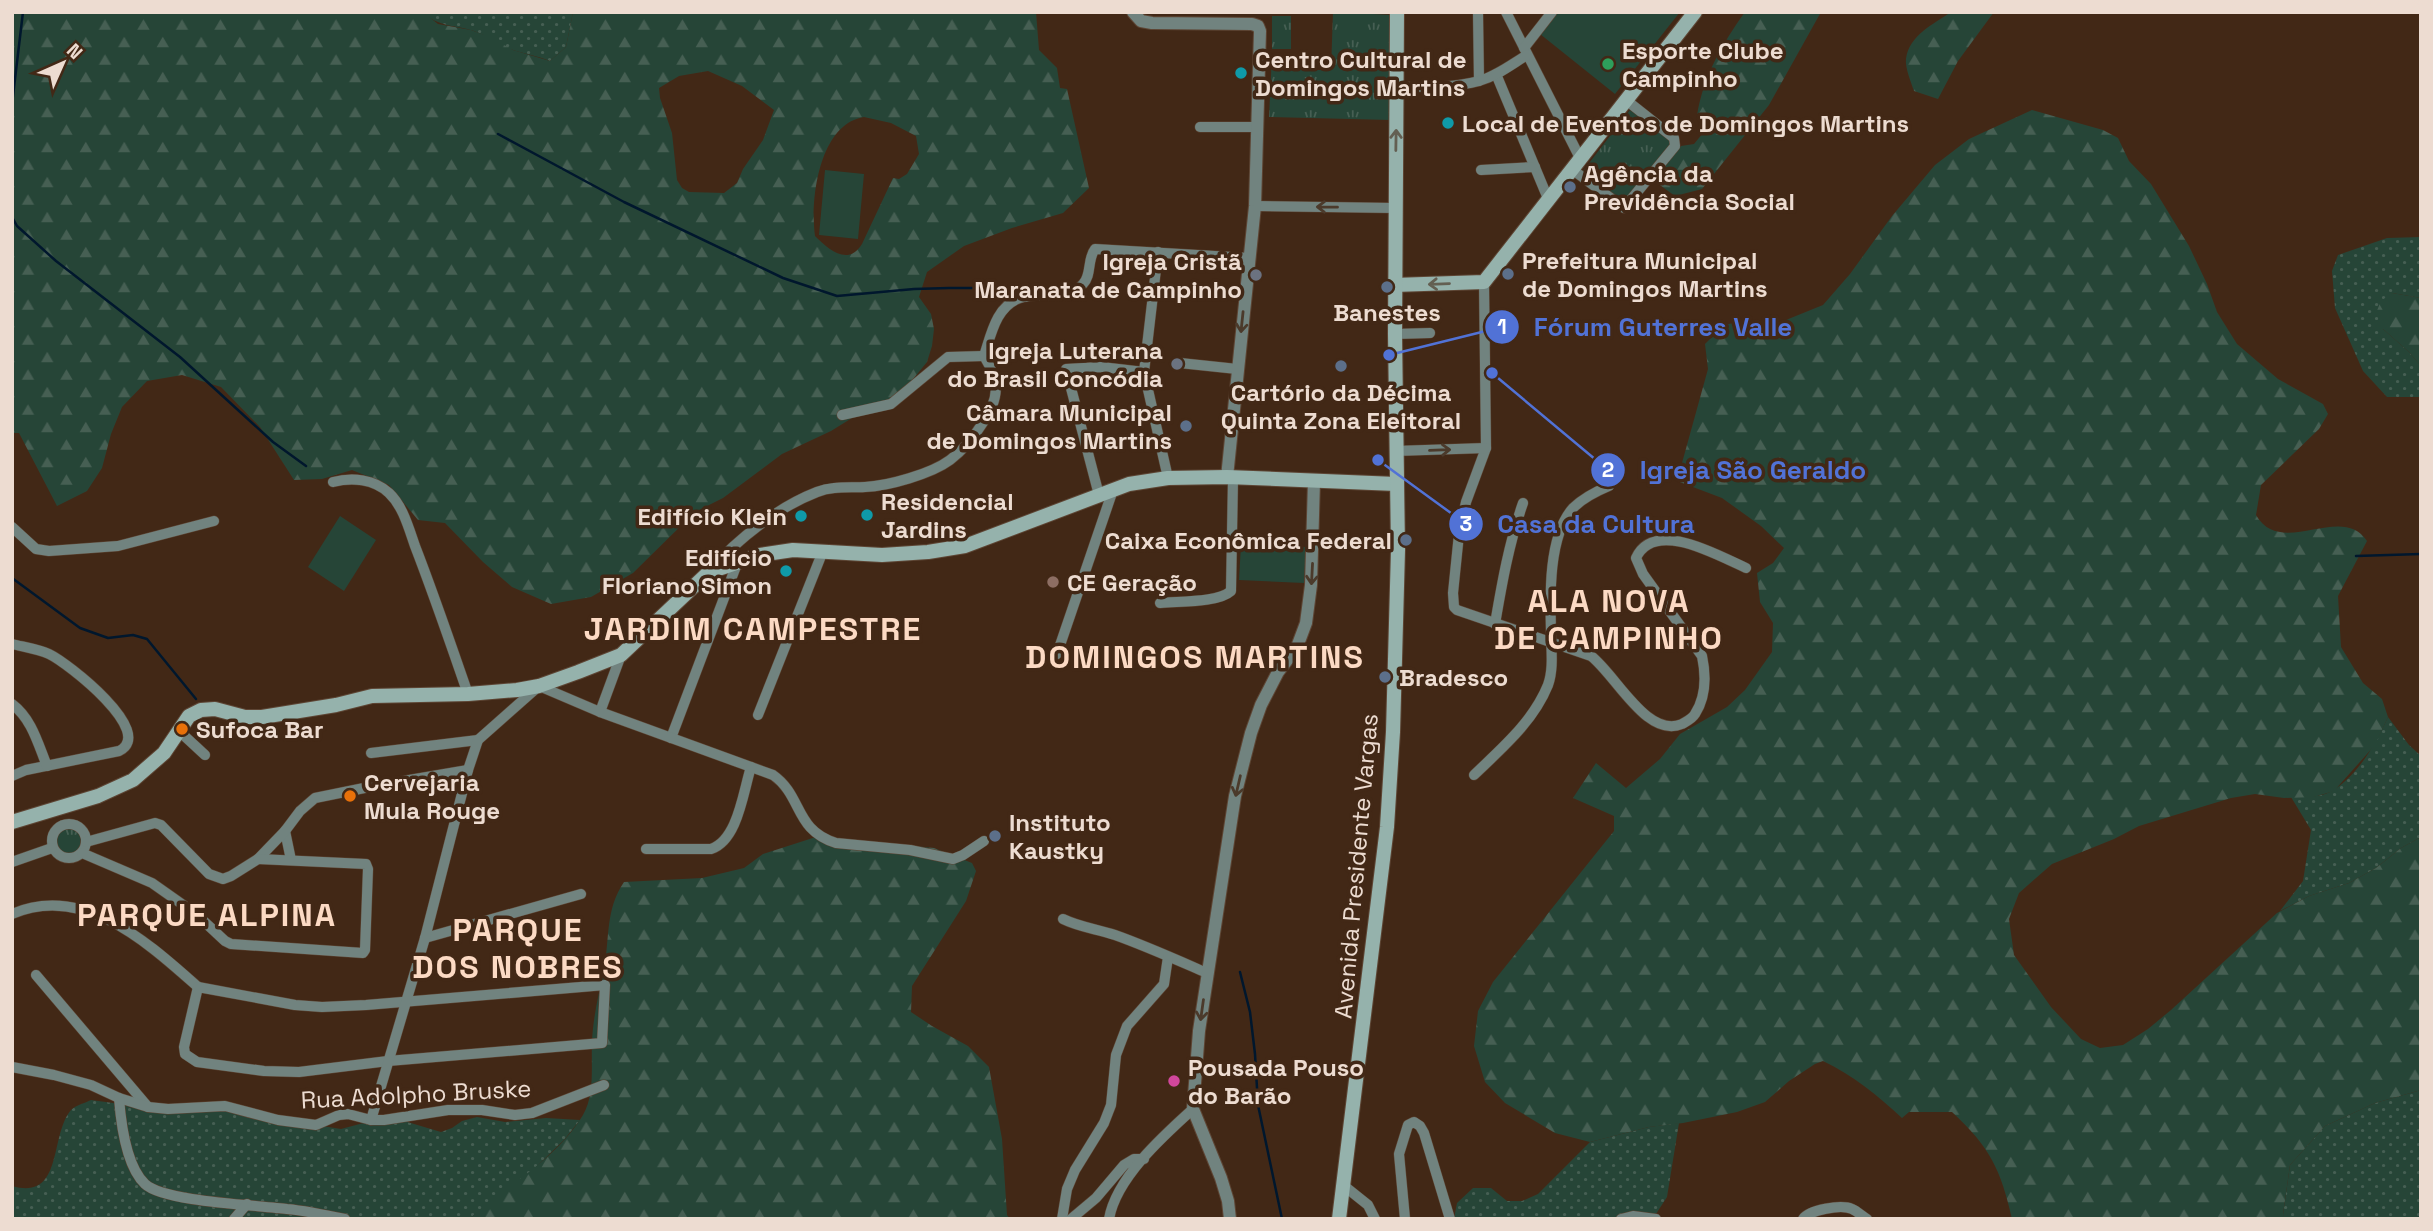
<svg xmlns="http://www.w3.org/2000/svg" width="2433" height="1231" viewBox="0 0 2433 1231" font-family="'Space Grotesk',sans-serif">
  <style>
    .grass { fill: url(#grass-dots) }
    .forest { fill: url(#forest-firs); fill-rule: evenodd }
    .park { fill: url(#park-tufts) }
    .garden { fill: #264537 }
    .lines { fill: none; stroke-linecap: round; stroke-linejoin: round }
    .stream { stroke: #00172d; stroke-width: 2.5 }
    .minor-casing { stroke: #5d4534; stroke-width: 11 }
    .tertiary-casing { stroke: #5d4534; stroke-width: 14 }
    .secondary-casing { stroke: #5d4534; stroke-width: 16 }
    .minor { stroke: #71837f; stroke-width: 10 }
    .tertiary { stroke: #71837f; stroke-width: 12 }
    .secondary { stroke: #95b2ac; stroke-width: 14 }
    .oneway { stroke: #635f52 }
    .oneway2 { stroke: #4b3a2b }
    .leisure-dot { fill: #2e9e5b; stroke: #422816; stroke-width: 2.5 }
    .culture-dot { fill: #0f9aa8; stroke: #422816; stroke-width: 2.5 }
    .service-dot { fill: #5c6f8a; stroke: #422816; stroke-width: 2.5 }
    .worship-dot { fill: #6b7280; stroke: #422816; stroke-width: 2.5 }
    .education-dot { fill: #8d6e63; stroke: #422816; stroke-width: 2.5 }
    .food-dot { fill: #e8710a; stroke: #422816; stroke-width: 2.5 }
    .hotel-dot { fill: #d1479c; stroke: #422816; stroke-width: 2.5 }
    .labels { text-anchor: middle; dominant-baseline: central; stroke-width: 7; stroke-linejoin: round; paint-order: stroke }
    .poi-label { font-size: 24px; font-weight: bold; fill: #eddcd1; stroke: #422816; text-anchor: start }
    .street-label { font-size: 24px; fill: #eddcd1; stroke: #422816 }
    .district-label { font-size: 32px; font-weight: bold; letter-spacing: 2px; fill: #fcdac4; stroke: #422816 }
    .leader { fill: none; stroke: #5172d6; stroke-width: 2.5 }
    .callout-dot { fill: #5172d6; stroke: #422816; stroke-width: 2.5 }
    .mark-label { font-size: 21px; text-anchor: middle; font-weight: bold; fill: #fff }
    .callout-label { font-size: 26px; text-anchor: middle; font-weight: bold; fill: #5172d6; stroke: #422816; stroke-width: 7; stroke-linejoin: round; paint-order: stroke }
  </style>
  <defs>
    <pattern id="grass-dots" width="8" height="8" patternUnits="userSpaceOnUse" patternTransform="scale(1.75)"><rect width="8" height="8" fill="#264537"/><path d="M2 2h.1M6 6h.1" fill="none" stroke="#465f53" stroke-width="1.8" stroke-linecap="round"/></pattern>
    <pattern id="forest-firs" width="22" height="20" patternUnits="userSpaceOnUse" patternTransform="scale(1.75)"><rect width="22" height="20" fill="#264537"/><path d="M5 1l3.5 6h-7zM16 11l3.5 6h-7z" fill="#465f53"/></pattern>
    <pattern id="park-tufts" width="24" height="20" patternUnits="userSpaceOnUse" patternTransform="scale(1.75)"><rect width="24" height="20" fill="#264537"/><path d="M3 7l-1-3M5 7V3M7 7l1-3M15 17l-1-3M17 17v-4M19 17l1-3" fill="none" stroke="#465f53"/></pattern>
  </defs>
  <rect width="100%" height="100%" fill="#422816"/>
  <g class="grass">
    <path d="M423,12H573L566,47L550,61C538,56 526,54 513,50C500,45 488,36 474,31C456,25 437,27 423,12Z"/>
    <polygon points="2421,237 2421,298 2392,293 2383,329 2409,352 2421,366 2421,397 2387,397 2363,371 2335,308 2332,271 2338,255 2387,238"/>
    <path d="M2388,717L2409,745L2421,756V837L2401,848L2376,868L2349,883L2309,896L2280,911L2303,881L2311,830L2291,797C2306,797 2323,798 2335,789C2360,772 2376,743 2388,717Z"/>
    <polygon points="2421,1090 2421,1219 2285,1219 2283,1215 2290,1165 2325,1126 2375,1103"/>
    <path d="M91,1100L157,1109L189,1105L341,1129L371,1121H404L441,1132L452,1128L462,1121L477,1117L505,1122L546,1118L580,1120L564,1140L534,1169L469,1219H12V1186C64,1201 49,1136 71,1110C76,1105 85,1103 91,1100Z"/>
    <polygon points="1679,1123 1667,1197 1654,1217 1656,1219 1454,1219 1457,1203 1473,1188 1491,1188 1507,1201 1522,1201 1538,1194 1590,1142 1649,1127"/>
  </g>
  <g class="forest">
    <path d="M12,12H423L438,24L471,30L490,37L513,50L550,61L566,47L573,12H1036L1039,50L1057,68L1060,88L1067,89L1089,188L1063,213L1012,228L964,246L927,272L919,297L931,314L934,329L932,346L927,362L896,400L852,418L831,431L782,454L723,498L695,512L633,573L591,597L551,604L512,587L483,562L445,523L418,520L389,485L352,470L322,479L294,480L260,427L221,387L182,375L147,381L122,407L111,434L102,468L87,491L57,506L19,433H12ZM708,71L742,86L774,110L763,140L743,169L737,183L724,193L689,192L682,188L677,180L672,133L660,98L659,88L679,76ZM864,117L891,123L916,136L919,154L907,174L899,179L893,178L862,244C848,267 828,249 815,236C810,200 819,124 864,117Z"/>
    <path d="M1745,12H1821L1769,105L1702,189L1675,196L1653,180L1681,146L1694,144L1708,127L1697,116C1703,77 1722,44 1745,12Z"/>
    <path d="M1951,12H1994L1958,61L1938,99L1914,91C1911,82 1905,68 1906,59C1909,35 1934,24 1951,12Z"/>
    <path d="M2032,110L2103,130L2118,138L2129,161L2151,184L2189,246L2207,284L2217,312L2237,344L2278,379L2323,404L2328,414L2319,429L2261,485L2256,515C2281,559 2342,502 2367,541L2338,596L2341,647L2363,683L2382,699L2388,717L2375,745L2334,791L2314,797L2284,798L2255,794L2231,798L2139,826L2114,839L2052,864L2019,893L2009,919L2014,955L2051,1007L2081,1039L2100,1048L2123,1045L2148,1029L2171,1010L2277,913L2309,896L2349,883L2376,868L2401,848L2421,837V1090L2375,1103L2325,1126L2290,1165L2283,1214L2285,1219H2012C2001,1170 1990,1147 1952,1112H1909L1902,1118C1877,1095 1854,1076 1823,1061L1815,1064L1789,1081L1765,1102L1737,1112L1683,1123L1649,1127L1590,1142L1555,1133L1505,1103L1485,1082L1474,1046L1478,1011L1493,982L1614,831V816L1573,798L1596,763L1626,788L1660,759L1680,734L1727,707L1745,690L1772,652L1773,623L1760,602L1757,573L1773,563L1784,548L1761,526L1722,498L1677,481L1708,369L1705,344L1724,325L1743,321L1781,322L1823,305L1850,274L1892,216L1935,165L1969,139Z"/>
    <polygon points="2392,293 2421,298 2421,366 2409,352 2383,329 2376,313 2381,301"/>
    <path d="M819,836L934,848L972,863L976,871L966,901L912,986L911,1012L932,1026L968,1046L989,1067L1002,1139L1007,1215L1010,1219H469C507,1185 556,1160 583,1115C595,1095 591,1065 592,1042C593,1017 599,993 604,969C610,938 605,910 624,882L702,878L744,868L763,854Z"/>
  </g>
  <g class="park">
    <polygon points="1333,12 1393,15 1391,120 1269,117 1272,55 1302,55 1302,70 1331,70"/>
    <rect x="1272" y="16" width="19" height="33"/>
    <polygon points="1630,110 1669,140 1670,144 1625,203 1583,171"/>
    <circle cx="69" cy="841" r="14"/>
  </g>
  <g class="garden">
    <polygon points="1557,12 1680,12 1615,94 1540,34"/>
    <polygon points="825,170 864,174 858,239 819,235"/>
    <polygon points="340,516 376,540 344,591 308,567"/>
    <polygon points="1241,544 1306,547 1304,583 1239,580"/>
  </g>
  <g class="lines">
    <g class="stream">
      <polyline points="12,104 23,12"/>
      <polyline points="498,134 624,202 783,278 837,296 914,289 949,288 976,288 1006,295"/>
      <polyline points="12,217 17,226 56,261 180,357 273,442 306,466"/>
      <polyline points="2356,556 2421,554"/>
      <polyline points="12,578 80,628 108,638 133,635 147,639 196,699"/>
      <polyline points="1240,972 1250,1012 1255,1054 1258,1105 1282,1219"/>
    </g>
    <g class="minor-casing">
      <g id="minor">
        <polyline points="1478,12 1479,81"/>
        <polyline points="1506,12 1581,160"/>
        <polyline points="1524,48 1552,12"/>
        <polyline points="1496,74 1549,201"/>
        <path d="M1397,87C1424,87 1453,88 1479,81C1497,76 1512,64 1527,55"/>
        <polyline points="1200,127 1258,127"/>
        <polyline points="1481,170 1535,167"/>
        <polyline points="1573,170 1624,208 1675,146 1674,138 1626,100"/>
        <polyline points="1255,206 1395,208"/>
        <polyline points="1158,252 1144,372 1168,478"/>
        <path d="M1484,282L1486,448L1466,502L1459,534L1453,593L1454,607L1457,610L1591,656C1616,675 1647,739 1682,724C1687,721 1692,719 1695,714C1706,697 1706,675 1702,656L1643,574L1636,558C1654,518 1719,556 1746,568"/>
        <polyline points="1395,334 1430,333"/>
        <path d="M984,356C991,335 996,306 1020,298C1033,294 1050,296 1064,293C1070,292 1079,289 1083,284C1092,275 1087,259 1095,249L1249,258"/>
        <polyline points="1180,363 1237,369"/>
        <polyline points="842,415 891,404 948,357 984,356"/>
        <polyline points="1395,451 1486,448"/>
        <path d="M333,482C352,477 374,479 389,493C403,506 409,529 415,546C434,595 451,645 468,694"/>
        <polyline points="1099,495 1066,369 1101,367 1144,372"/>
        <polyline points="12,527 36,549 49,551 118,546 214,521"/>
        <path d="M710,570C738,539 778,507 817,492C833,486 848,488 865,487C888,486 931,474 950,460C963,450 974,437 982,424C1000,398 1000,382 984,356"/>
        <path d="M1160,603C1178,601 1218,603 1231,591L1233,478"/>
        <path d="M1495,624C1502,583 1509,543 1523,503"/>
        <path d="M12,644C24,647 38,649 49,654C68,663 157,733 119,751L26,770L12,776"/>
        <polyline points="1057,654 1113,490"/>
        <path d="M12,704C32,719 38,744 47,766"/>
        <polyline points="600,712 621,655"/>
        <polyline points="758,715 823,551"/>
        <polyline points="178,730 205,755"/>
        <polyline points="671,738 738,561"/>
        <polyline points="371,753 478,740"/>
        <path d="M1474,775C1502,748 1533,722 1548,685C1554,668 1551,649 1551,632C1550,597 1548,536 1573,508C1583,498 1597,491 1609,486"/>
        <circle cx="69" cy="841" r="17"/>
        <polyline points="285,831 291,860"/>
        <polyline points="86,842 155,823 161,825 209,874 223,879 231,876 258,859 285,831 300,811 315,798 374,786 468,770"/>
        <path d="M646,849H711C738,840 743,792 751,767"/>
        <polyline points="82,853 152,883 196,914 225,941 231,944 363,953 365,950 368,869 366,864 258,859"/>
        <polyline points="12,862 52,848"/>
        <path d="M12,914C84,883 148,943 198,987"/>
        <path d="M1063,919C1079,927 1097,929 1115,935C1146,946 1177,960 1207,973"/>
        <polyline points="425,938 581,894"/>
        <polyline points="36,975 148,1107"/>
        <polygon points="605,985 602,1043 388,1061 299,1072 264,1071 197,1062 185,1054 184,1047 198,987 295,1005 322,1007 366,1005"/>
        <polyline points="12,1067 54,1075 91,1085 119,1098 148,1107 168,1109 225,1106 278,1120 316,1125 339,1115 348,1114 371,1120 384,1120 448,1110 482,1110 515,1115 532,1113 604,1085"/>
        <path d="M119,1098C121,1124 126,1166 145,1184C164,1202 258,1205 287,1209C307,1211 326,1215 345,1219"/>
        <path d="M371,1120L425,938L468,770L478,740L539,686L600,712L773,775C803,796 794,830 836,843L910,850L953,859L963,855L984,841"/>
        <polyline points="1343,1185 1368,1205 1375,1219"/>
        <polyline points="234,1219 247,1204"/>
        <polyline points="1062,1219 1067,1189 1075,1170 1104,1123 1111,1105 1116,1055 1127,1026 1164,984 1168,957"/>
        <polyline points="1071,1219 1096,1198 1124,1165 1134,1159 1144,1159"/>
        <path d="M1109,1219C1116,1178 1163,1136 1193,1109"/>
        <polyline points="1405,1219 1399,1154 1408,1125 1414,1122 1420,1126 1424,1133 1450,1219"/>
        <polyline points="1621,1219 1633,1216 1656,1219"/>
        <path d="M1803,1219C1809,1210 1841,1204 1852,1209C1857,1211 1862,1216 1867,1219"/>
      </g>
    </g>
    <g class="tertiary-casing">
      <g id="tertiary">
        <polyline points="1133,12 1141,21 1152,23 1252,24 1258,26 1260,31 1255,206 1227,477"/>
        <polyline points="1230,1219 1228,1201 1221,1178 1193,1109 1199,1031 1235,796 1251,733 1261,705 1278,672 1297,647 1306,623 1311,585 1314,481"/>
      </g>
    </g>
    <g class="secondary-casing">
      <g id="secondary">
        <polyline points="1394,285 1484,282 1695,12"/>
        <polyline points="12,822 98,796 133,780 164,753 189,716 201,710 215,709 245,717 262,717 336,705 372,696 468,694 517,690 539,686 578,672 621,655 709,572 760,555 793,550 882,555 928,552 965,546 1129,484 1168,478 1227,477 1396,484"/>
        <polyline points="1339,1219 1387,827 1393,732 1398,550 1395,334 1397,12"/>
      </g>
    </g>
    <use href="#minor" class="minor"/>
    <use href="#tertiary" class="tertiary"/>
    <use href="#secondary" class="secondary"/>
  </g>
  <defs><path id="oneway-shaft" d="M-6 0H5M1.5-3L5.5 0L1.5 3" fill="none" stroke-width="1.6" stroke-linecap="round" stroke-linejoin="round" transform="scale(1.75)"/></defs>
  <g class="oneway">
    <use href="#oneway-shaft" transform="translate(1396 140) rotate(-89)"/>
    <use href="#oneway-shaft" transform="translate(1439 284) rotate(178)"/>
  </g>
  <g class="oneway2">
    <use href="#oneway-shaft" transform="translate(1327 207) rotate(-179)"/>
    <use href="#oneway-shaft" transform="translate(1242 322) rotate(96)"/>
    <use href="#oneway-shaft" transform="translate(1440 450) rotate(-2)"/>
    <use href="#oneway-shaft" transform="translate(1312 574) rotate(93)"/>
    <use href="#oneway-shaft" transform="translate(1238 786) rotate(103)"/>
    <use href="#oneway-shaft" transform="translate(1202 1010) rotate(98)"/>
  </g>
  <circle class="leisure-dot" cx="1608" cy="64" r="7"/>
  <g class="culture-dot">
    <circle cx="1241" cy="73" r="7"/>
    <circle cx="1448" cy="123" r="7"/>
    <circle cx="867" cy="515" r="7"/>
    <circle cx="801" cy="516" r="7"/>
    <circle cx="786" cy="571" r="7"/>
  </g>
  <g class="service-dot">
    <circle cx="1570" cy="187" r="7"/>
    <circle cx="1508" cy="274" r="7"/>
    <circle cx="1387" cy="287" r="7"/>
    <circle cx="1341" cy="366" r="7"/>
    <circle cx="1186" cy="426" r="7"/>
    <circle cx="1406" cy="540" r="7"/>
    <circle cx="1385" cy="677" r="7"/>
    <circle cx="995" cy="836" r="7"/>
  </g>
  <g class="worship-dot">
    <circle cx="1256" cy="275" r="7"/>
    <circle cx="1177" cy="364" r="7"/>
  </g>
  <circle class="education-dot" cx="1053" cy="582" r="7"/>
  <g class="food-dot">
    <circle cx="182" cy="729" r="7"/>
    <circle cx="350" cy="796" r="7"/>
  </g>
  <circle class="hotel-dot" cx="1174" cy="1081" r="7"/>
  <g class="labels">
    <g class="poi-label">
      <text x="1622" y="50">Esporte Clube<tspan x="1622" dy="28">Campinho</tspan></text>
      <text x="1255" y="59">Centro Cultural de<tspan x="1255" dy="28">Domingos Martins</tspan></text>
      <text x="1462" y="123">Local de Eventos de Domingos Martins</text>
      <text x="1584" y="173">Agência da<tspan x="1584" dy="28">Previdência Social</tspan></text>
      <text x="1522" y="260">Prefeitura Municipal<tspan x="1522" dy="28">de Domingos Martins</tspan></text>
      <text x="1242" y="261" text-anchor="end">Igreja Cristã<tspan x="1242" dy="28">Maranata de Campinho</tspan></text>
      <text x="1387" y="312" text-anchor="middle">Banestes</text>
      <text x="1163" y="350" text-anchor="end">Igreja Luterana<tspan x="1163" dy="28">do Brasil Concódia</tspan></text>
      <text x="1341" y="392" text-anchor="middle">Cartório da Décima<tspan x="1341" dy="28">Quinta Zona Eleitoral</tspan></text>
      <text x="1172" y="412" text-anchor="end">Câmara Municipal<tspan x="1172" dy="28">de Domingos Martins</tspan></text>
      <text x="881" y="501">Residencial<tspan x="881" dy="28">Jardins</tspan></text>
      <text x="787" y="516" text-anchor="end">Edifício Klein</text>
      <text x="1392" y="540" text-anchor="end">Caixa Econômica Federal</text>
      <text x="772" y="557" text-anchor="end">Edifício<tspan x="772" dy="28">Floriano Simon</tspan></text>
      <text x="1067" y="582">CE Geração</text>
      <text x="1399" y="677">Bradesco</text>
      <text x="196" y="729">Sufoca Bar</text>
      <text x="364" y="782">Cervejaria<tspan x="364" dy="28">Mula Rouge</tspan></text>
      <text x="1009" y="822">Instituto<tspan x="1009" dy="28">Kaustky</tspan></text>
      <text x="1188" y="1067">Pousada Pouso<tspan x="1188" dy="28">do Barão</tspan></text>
    </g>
    <g class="street-label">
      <text transform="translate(1356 866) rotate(-85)">Avenida Presidente Vargas</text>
      <text transform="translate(416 1094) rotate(-3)">Rua Adolpho Bruske</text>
    </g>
    <g class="district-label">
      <text x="1609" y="601">ALA NOVA<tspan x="1609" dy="37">DE CAMPINHO</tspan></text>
      <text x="753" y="629">JARDIM CAMPESTRE</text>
      <text x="1195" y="657">DOMINGOS MARTINS</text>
      <text x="207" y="915">PARQUE ALPINA</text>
      <text x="518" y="930">PARQUE<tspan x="518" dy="37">DOS NOBRES</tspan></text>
    </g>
  </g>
  <path class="leader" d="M1389 355L1502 327M1492 373L1608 470M1378 460L1466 524"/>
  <g class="callout-dot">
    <circle cx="1389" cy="355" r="7"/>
    <circle cx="1492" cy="373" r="7"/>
    <circle cx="1378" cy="460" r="7"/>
    <circle cx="1502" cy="327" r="18"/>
    <circle cx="1608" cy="470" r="18"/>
    <circle cx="1466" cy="524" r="18"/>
  </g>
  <g class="mark-label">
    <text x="1502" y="334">1</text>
    <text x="1608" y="477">2</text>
    <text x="1466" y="531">3</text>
  </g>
  <g class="callout-label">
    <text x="1663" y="336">Fórum Guterres Valle</text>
    <text x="1753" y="479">Igreja São Geraldo</text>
    <text x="1596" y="533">Casa da Cultura</text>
  </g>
  <rect width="2433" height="1231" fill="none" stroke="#eddcd1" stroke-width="28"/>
  <g transform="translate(63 63) rotate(45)" stroke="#422816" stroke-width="5" paint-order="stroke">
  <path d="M0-5L12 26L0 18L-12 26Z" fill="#eddcd1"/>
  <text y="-10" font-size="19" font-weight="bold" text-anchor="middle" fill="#eddcd1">N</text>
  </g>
</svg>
